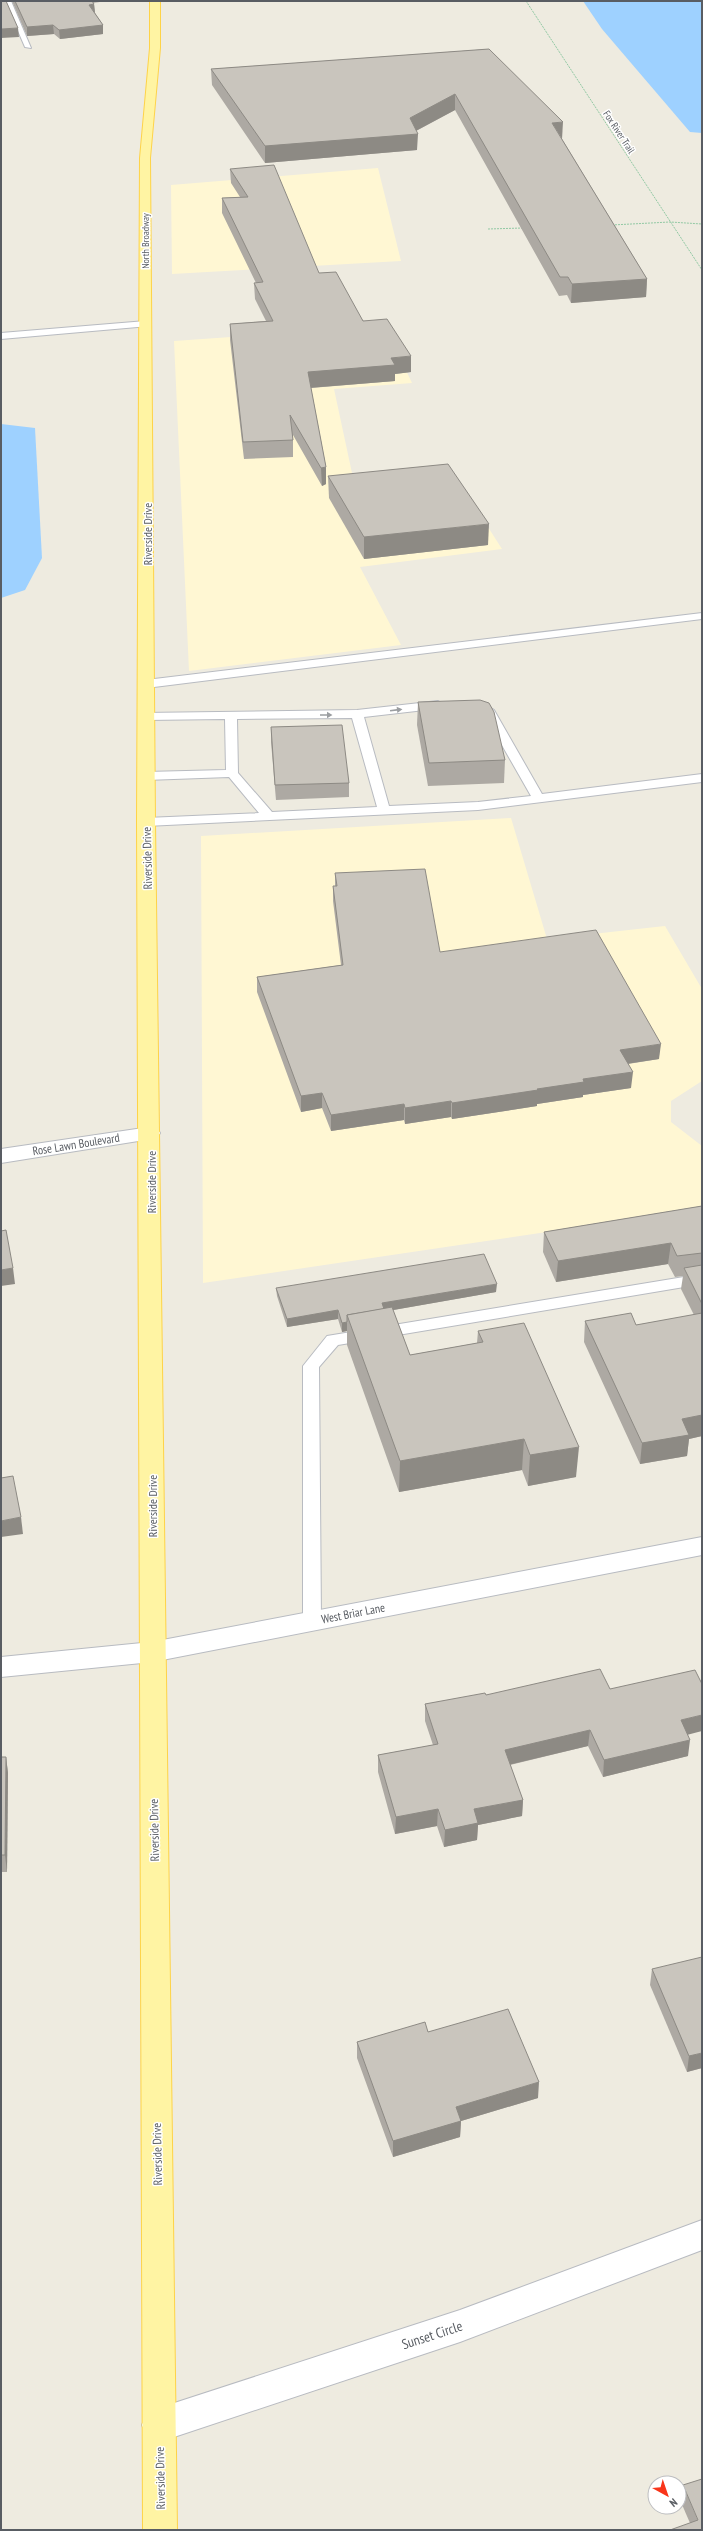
<svg xmlns="http://www.w3.org/2000/svg" width="703" height="2531" viewBox="0 0 703 2531" font-family="'PT Sans Narrow',sans-serif">
  <style>
    .commercial { fill: #fff7d3 }
    .water { fill: #9ed1ff }
    .lines { fill: none; stroke-linecap: round; stroke-linejoin: round }
    .lane-casing { stroke: #b8bbc1; stroke-width: 2 }
    .street-casing { stroke: #b8bbc1; stroke-width: 2 }
    .primary-casing { stroke: #fed348; stroke-width: 2 }
    .path { stroke: #92c9a4; stroke-width: 1; stroke-dasharray: 2 1; stroke-linecap: butt }
    .lane { fill: #fff; fill-rule: evenodd }
    .street { fill: #fff; fill-rule: evenodd }
    .primary { fill: #fff4a3; fill-rule: evenodd }
    .wall { fill: #ada9a3 }
    .shaded-wall { fill: #8d8a84 }
    .building { fill: #c9c5bd; stroke: #8d8a84 }
    .oneway { fill: #9b9ea1 }
    .labels { text-anchor: middle; dominant-baseline: central; stroke-width: 3; stroke-linejoin: round; paint-order: stroke }
    .far-street-label { font-size: 10px; fill: #595d63; stroke: #fff }
    .street-label { font-size: 12px; fill: #595d63; stroke: #fff }
    .near-street-label { font-size: 14px; fill: #595d63; stroke: #fff }
  </style>
  <rect width="100%" height="100%" fill="#eeebe0"/>
  <g class="commercial">
    <polygon points="378,168 401,261 172,274 171,185"/>
    <polygon points="385,326 412,383 334,389 355,487 456,477 502,549 360,567 401,645 189,671 174,341"/>
    <polygon points="511,818 547,939 665,926 702,989 702,1081 671,1101 671,1122 702,1146 702,1209 203,1283 201,836"/>
  </g>
  <g class="water">
    <polygon points="583,1 702,1 702,133 690,132 602,29"/>
    <polygon points="1,424 35,428 42,558 25,590 1,598"/>
  </g>
  <g class="lines">
    <g class="lane-casing">
      <g id="lane">
        <polygon points="5,1 11,1 31,48 25,47"/>
        <polygon points="146,321 151,324 149,326 1,339 1,333"/>
        <polygon points="702,613 702,619 146,688 140,684 146,680"/>
        <path d="M438,701L444,705L442,708L364,717L389,806L478,802L531,796L482,710L488,706L494,710L542,794L702,774V782L478,810L146,826L140,822L146,818L259,813L229,777L146,780L140,776L146,772L226,770L225,719L146,720L140,716L142,713L357,710ZM352,718L377,807L272,812L238,773L237,719Z"/>
        <polygon points="702,1274 702,1284 338,1345 319,1367 321,1621 319,1626 312,1628 305,1626 303,1621 303,1366 327,1336"/>
      </g>
    </g>
    <g class="street-casing">
      <g id="street">
        <polygon points="150,1127 157,1128 160,1133 157,1138 1,1163 1,1149"/>
        <polygon points="702,1537 702,1555 152,1662 1,1677 1,1657 152,1642"/>
        <polygon points="702,2220 702,2250 460,2342 159,2442 147,2437 142,2425 147,2413 159,2408 460,2310"/>
      </g>
    </g>
    <g class="primary-casing">
      <polygon id="primary" points="150,1 160,1 160,48 150,158 155,822 177,2530 143,2530 137,822 140,158 150,48"/>
    </g>
    <g class="path">
      <polyline points="526,1 702,270"/>
      <polyline points="612,225 670,222 702,224"/>
      <polyline points="488,229 523,228"/>
    </g>
    <use href="#lane" class="lane"/>
    <use href="#street" class="street"/>
    <use href="#primary" class="primary"/>
  </g>
  <g class="wall">
    <polygon points="12,1 100,1 100,2 93,2 94,4 95,13 103,25 103,34 60,39 54,34 27,36"/>
    <polygon points="489,49 562,139 647,279 646,297 571,303 567,295 559,296 455,110 416,131 417,150 265,163 212,85 211,69"/>
    <polygon points="230,169 319,273 411,372 395,374 395,381 311,388 326,467 326,484 322,486 293,435 293,457 244,459 230,340 230,324 266,321 255,299 254,283 256,283 222,213 222,198 240,197 231,183"/>
    <polygon points="328,476 488,545 364,559 329,498"/>
    <polygon points="418,702 505,760 504,783 428,786 417,725"/>
    <polygon points="271,727 349,783 349,797 276,800 271,742"/>
    <polygon points="335,873 440,952 659,1059 628,1064 631,1088 583,1095 583,1097 537,1104 537,1106 452,1119 451,1117 405,1124 404,1120 331,1131 322,1108 301,1112 257,992 257,977 341,965 333,901 333,886 335,886"/>
    <polygon points="702,1206 702,1436 689,1439 687,1456 640,1464 584,1342 585,1321 636,1325 694,1315 681,1289 683,1276 675,1277 668,1264 556,1282 543,1252 544,1232"/>
    <polygon points="276,1288 496,1292 393,1310 410,1355 477,1343 478,1331 576,1477 528,1486 522,1470 399,1492 347,1345 347,1331 342,1332 338,1319 287,1327 277,1296"/>
    <polygon points="610,1689 688,1734 688,1756 603,1777 588,1746 510,1765 523,1800 522,1816 478,1825 477,1840 444,1847 437,1826 395,1834 378,1772 378,1755 433,1745 425,1721 425,1704 486,1695"/>
    <polygon points="1,1757 6,1757 8,1773 7,1872 1,1872"/>
    <polygon points="652,1969 702,2068 687,2072 650,1985"/>
    <polygon points="428,2032 538,2098 461,2121 460,2137 393,2157 357,2058 357,2042"/>
    <polygon points="683,2485 702,2530 690,2523 680,2500"/>
  </g>
  <g class="shaded-wall">
    <polygon points="88,1 100,1 100,2 89,3"/>
    <polygon points="94,4 95,13 89,5"/>
    <polygon points="53,25 54,34 27,36 27,27"/>
    <polygon points="103,25 103,34 60,39 59,30"/>
    <polygon points="18,28 19,37 1,38 1,29"/>
    <polygon points="455,94 455,110 410,134 418,134 417,150 265,163 265,146 410,118"/>
    <polygon points="563,122 562,139 552,123"/>
    <polygon points="647,279 646,297 571,303 572,284"/>
    <polygon points="411,356 411,372 395,374 395,381 308,388 308,372 391,358"/>
    <polygon points="326,467 326,484 322,486 321,468"/>
    <polygon points="489,524 488,545 364,559 364,537"/>
    <polygon points="661,1044 659,1059 619,1065 620,1050"/>
    <polygon points="633,1072 631,1088 583,1095 583,1097 537,1104 537,1106 452,1119 452,1103 537,1089 583,1079"/>
    <polygon points="322,1093 322,1108 301,1112 301,1096"/>
    <polygon points="451,1101 451,1117 405,1124 405,1108"/>
    <polygon points="404,1104 404,1120 331,1131 331,1115"/>
    <polygon points="671,1243 668,1264 556,1282 558,1261"/>
    <polygon points="13,1268 15,1284 1,1286 1,1270"/>
    <polygon points="497,1284 496,1292 382,1312 382,1303"/>
    <polygon points="338,1310 338,1319 287,1327 287,1319"/>
    <polygon points="347,1322 347,1331 342,1332 342,1323"/>
    <polygon points="702,1415 702,1436 689,1439 687,1456 640,1464 642,1443 682,1419"/>
    <polygon points="524,1439 522,1470 399,1492 400,1461"/>
    <polygon points="579,1447 576,1477 528,1486 530,1455"/>
    <polygon points="21,1517 23,1534 1,1537 1,1521"/>
    <polygon points="702,1715 702,1731 679,1737 681,1720"/>
    <polygon points="590,1730 588,1746 504,1766 505,1750"/>
    <polygon points="690,1740 688,1756 603,1777 604,1760"/>
    <polygon points="6,1757 8,1773 7,1872 5,1855"/>
    <polygon points="523,1800 522,1816 478,1825 477,1840 444,1847 445,1830 474,1809"/>
    <polygon points="438,1809 437,1826 395,1834 396,1817"/>
    <polygon points="702,2053 702,2068 687,2072 689,2056"/>
    <polygon points="539,2082 538,2098 461,2121 460,2137 393,2157 393,2141 456,2107"/>
  </g>
  <g class="building">
    <polygon points="1,1 6,1 18,28 1,29"/>
    <polygon points="15,1 92,1 94,4 89,5 103,25 59,30 53,25 27,27"/>
    <polygon points="489,49 563,122 552,123 647,279 572,284 568,277 560,277 455,94 410,118 418,134 265,146 211,69"/>
    <polygon points="274,165 319,273 336,272 363,321 387,319 411,356 391,358 395,365 308,372 326,467 321,468 290,415 293,440 243,442 230,324 273,321 254,283 263,282 222,198 248,197 230,169"/>
    <polygon points="448,464 489,524 364,537 328,476"/>
    <polygon points="480,700 489,703 494,712 505,760 429,763 418,702"/>
    <polygon points="342,725 349,783 275,785 271,727"/>
    <polygon points="425,869 440,952 596,930 661,1044 620,1050 633,1072 583,1079 584,1082 537,1089 538,1090 452,1103 451,1101 405,1108 404,1104 331,1115 322,1093 301,1096 257,977 343,965 333,886 337,886 335,873"/>
    <polygon points="702,1206 702,1253 677,1256 671,1243 558,1261 544,1232"/>
    <polygon points="6,1230 13,1268 1,1270 1,1231"/>
    <polygon points="484,1254 497,1284 382,1303 384,1309 347,1315 347,1322 342,1323 338,1310 287,1319 276,1288"/>
    <polygon points="702,1265 702,1304 684,1268"/>
    <polygon points="392,1307 410,1355 483,1342 478,1331 524,1323 579,1447 530,1455 524,1439 400,1461 347,1315"/>
    <polygon points="631,1313 636,1325 702,1313 702,1415 682,1419 689,1435 642,1443 585,1321"/>
    <polygon points="13,1476 21,1517 1,1521 1,1478"/>
    <polygon points="600,1669 610,1689 695,1670 702,1684 702,1715 681,1720 690,1740 604,1760 590,1730 505,1750 523,1800 474,1809 478,1823 445,1830 438,1809 396,1817 378,1755 438,1744 425,1704 485,1693 486,1695"/>
    <polygon points="1,1757 6,1757 5,1855 1,1855"/>
    <polygon points="702,1957 702,2053 689,2056 652,1969"/>
    <polygon points="508,2009 539,2082 456,2107 461,2121 393,2141 357,2042 425,2022 428,2032"/>
    <polygon points="702,2479 702,2530 670,2530 698,2520 683,2485"/>
  </g>
  <defs><path id="oneway-solid" d="M-6-.8H1V-3.2L6.5 0L1 3.2V.8H-6Z"/></defs>
  <g class="oneway">
    <use href="#oneway-solid" transform="translate(396 710) rotate(-7)"/>
    <use href="#oneway-solid" transform="translate(326 715)"/>
  </g>
  <g class="labels">
    <g class="far-street-label">
      <text transform="translate(619 132) rotate(57)">Fox River Trail</text>
      <text transform="translate(145 241) rotate(-90)">North Broadway</text>
    </g>
    <g class="street-label">
      <text transform="translate(147 534) rotate(-90)">Riverside Drive</text>
      <text transform="translate(147 858) rotate(-91)">Riverside Drive</text>
      <text transform="translate(76 1144) rotate(-9)">Rose Lawn Boulevard</text>
      <text transform="translate(151 1182) rotate(-90)">Riverside Drive</text>
      <text transform="translate(152 1506) rotate(-90)">Riverside Drive</text>
      <text transform="translate(353 1613) rotate(-11)">West Briar Lane</text>
      <text transform="translate(154 1830) rotate(-91)">Riverside Drive</text>
      <text transform="translate(157 2154) rotate(-91)">Riverside Drive</text>
      <text transform="translate(160 2478) rotate(-91)">Riverside Drive</text>
    </g>
    <g class="near-street-label">
      <text transform="translate(432 2335) rotate(-18)">Sunset Circle</text>
    </g>
  </g>
  <rect width="703" height="2531" fill="none" stroke="#595d63" stroke-width="4"/>
  <g transform="translate(667 2495) rotate(140)"><circle r="19" fill="#ffffff" stroke="#bdbec1"/>
  <path d="M0-3L7 15L0 10L-7 15Z" fill="#f9351a"/>
  <text y="-6" font-size="11" font-weight="bold" text-anchor="middle" fill="#595d63">N</text>
  </g>
</svg>
